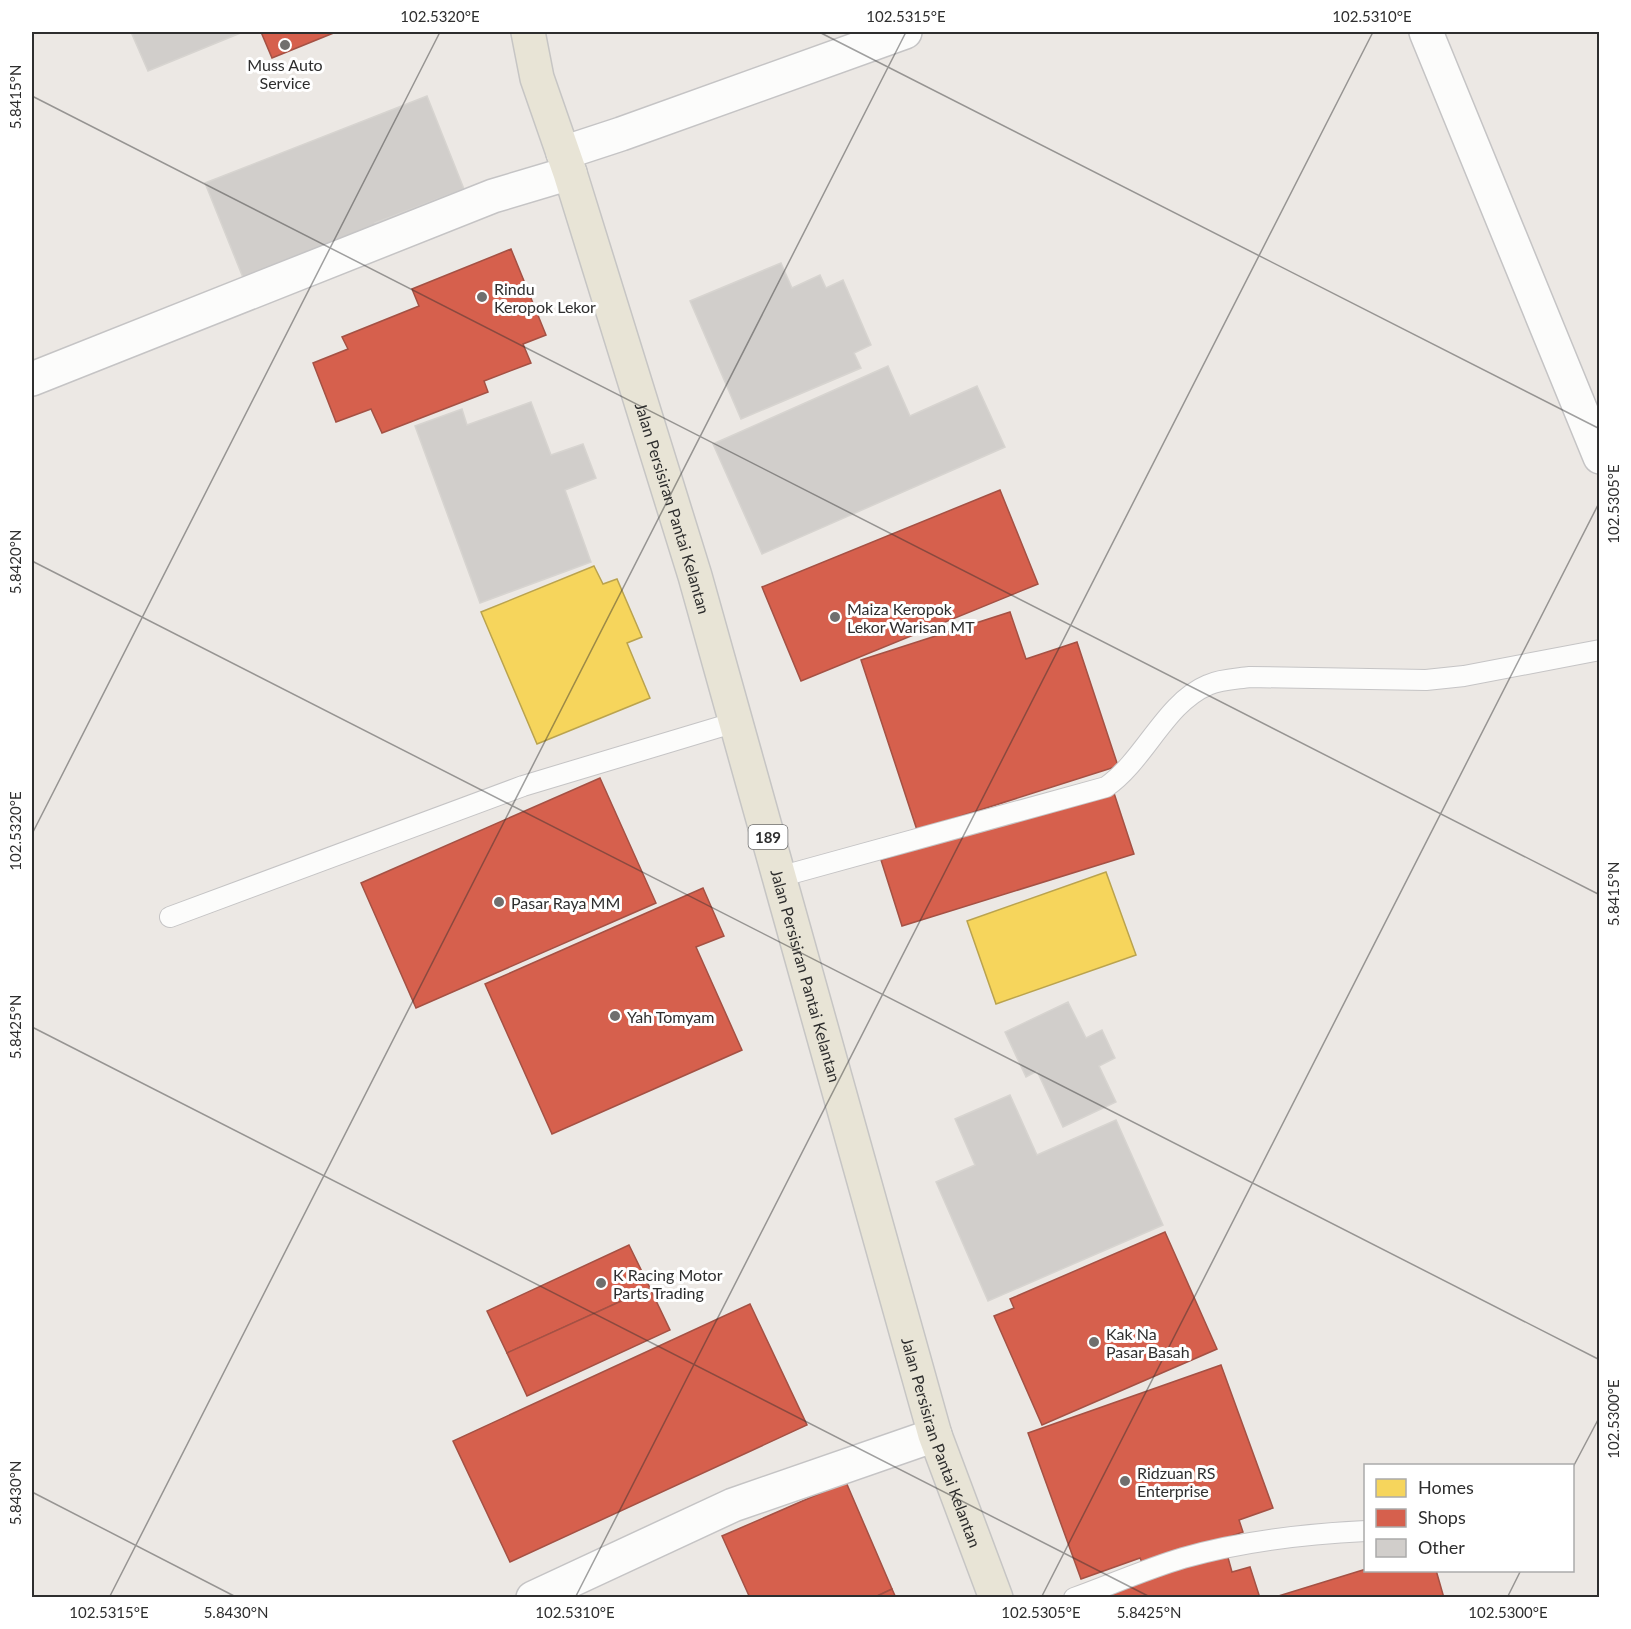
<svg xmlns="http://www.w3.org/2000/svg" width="1631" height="1629" viewBox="0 0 1631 1629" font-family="Lato,sans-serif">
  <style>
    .homes { fill: #f6d55c; stroke: #baa34e; stroke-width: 1.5 }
    .shops { fill: #d6604d; stroke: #a45144; stroke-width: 1.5 }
    .building { fill: #d1cecb; stroke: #d7d4d0; stroke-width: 1.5 }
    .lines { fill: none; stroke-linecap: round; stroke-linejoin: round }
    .lane-casing { stroke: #c5c4c5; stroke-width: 22 }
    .street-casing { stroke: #c5c4c5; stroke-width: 36 }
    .primary-casing { stroke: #c6c5c4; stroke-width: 36 }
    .lane { stroke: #fcfcfb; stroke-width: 20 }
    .street { stroke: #fcfcfb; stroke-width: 33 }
    .primary { stroke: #e8e4d6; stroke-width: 33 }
    .ticks { fill: none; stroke: #2e2e2e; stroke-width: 1.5; stroke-opacity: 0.45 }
    .poi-dot { fill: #706f6e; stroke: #fff; stroke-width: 2 }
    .labels { text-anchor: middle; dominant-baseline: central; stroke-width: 6; stroke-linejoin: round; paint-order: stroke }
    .shield { fill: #fff; stroke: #6d6d6d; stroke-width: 1.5 }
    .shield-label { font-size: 15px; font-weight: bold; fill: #2e2e2e }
    .poi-label { font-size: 16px; fill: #2e2e2e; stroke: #fff; text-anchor: start }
    .street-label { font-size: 16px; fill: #2e2e2e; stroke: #fff }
    .neatline { fill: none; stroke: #2e2e2e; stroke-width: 2 }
    .ticks-label { font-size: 15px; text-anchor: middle; fill: #2e2e2e }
  </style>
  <rect width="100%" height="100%" fill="#ece8e4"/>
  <g class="homes">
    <polygon points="594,566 603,584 617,579 642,637 627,643 650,698 537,744 481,612"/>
    <polygon points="1106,872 1136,955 996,1004 967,921"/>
  </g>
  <g class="shops">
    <polygon points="261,32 336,32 272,58"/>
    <polygon points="511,249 546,335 523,344 531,363 484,381 488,392 382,433 371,409 336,422 313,363 348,349 342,337 419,306 412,289"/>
    <polygon points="1000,490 1038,584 801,681 762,587"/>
    <polygon points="1010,612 1026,659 1077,642 1118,766 917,830 861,660"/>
    <polygon points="600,778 656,903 416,1008 361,883"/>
    <polygon points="1112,787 1134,854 902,926 881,860"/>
    <polygon points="703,888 724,936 696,947 742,1050 552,1134 485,984"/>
    <polygon points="1165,1232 1217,1349 1042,1425 994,1316 1014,1308 1010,1299"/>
    <polygon points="629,1245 650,1288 507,1353 487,1311"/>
    <polygon points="650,1288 670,1330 527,1396 507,1353"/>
    <polygon points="750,1304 807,1425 510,1562 453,1441"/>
    <polygon points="1221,1365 1273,1508 1239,1520 1243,1532 1144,1567 1140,1558 1081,1579 1028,1433"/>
    <polygon points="846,1482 892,1589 873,1598 750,1598 722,1536"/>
    <polygon points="1227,1554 1232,1572 1250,1567 1260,1598 1100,1598 1099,1594"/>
    <polygon points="1366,1569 1436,1570 1444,1598 1272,1598"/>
    <polygon points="892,1589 896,1598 873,1598"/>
  </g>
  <g class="building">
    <polygon points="131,32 243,32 148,71"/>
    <polygon points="427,96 464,189 375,223 380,233 246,285 205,183"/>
    <polygon points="781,263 792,288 820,275 826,288 843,280 871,345 854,353 861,368 741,419 690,301"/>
    <polygon points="888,366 910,416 977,386 1005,447 762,554 713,444"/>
    <polygon points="531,402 551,455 583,444 596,478 565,490 591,562 480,603 415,426 462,409 467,425"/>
    <polygon points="1068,1002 1086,1038 1102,1030 1115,1058 1099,1066 1116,1102 1063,1127 1037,1071 1026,1077 1005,1032"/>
    <polygon points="1010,1095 1037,1155 1116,1120 1163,1225 988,1301 936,1182 975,1165 955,1119"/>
  </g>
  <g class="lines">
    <g class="lane-casing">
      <g id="lane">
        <path d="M779,877L1106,787C1145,760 1165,703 1208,685C1221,679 1236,679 1250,677L1426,680L1464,676L1600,650"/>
        <polyline points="170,917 523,786 736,722"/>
        <path d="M1074,1598C1110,1585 1146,1569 1183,1558C1242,1541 1304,1534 1366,1531"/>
      </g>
    </g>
    <g class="street-casing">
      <g id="street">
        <polyline points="1426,32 1600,457"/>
        <polyline points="563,153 621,134 905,32"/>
        <polyline points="32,379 493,196 570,173"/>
        <polyline points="533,1598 733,1505 935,1435"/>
      </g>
    </g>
    <g class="primary-casing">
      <g id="primary">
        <path id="s1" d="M528,32L537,78L570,173L695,576L935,1435L996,1598"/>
      </g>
    </g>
    <use href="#lane" class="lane"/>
    <use href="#street" class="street"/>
    <use href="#primary" class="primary"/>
  </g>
  <path class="ticks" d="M819,32L1600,429M32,96L1600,895M32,561L1600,1360M32,834L440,32M32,1027L1152,1598M1572,1469L1600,1416M32,1492L238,1598M109,1598L906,32M575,1598L1373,32M1041,1598L1600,501M1507,1598L1521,1570"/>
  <g class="poi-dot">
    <circle cx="285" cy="45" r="6"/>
    <circle cx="482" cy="297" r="6"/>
    <circle cx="835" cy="617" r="6"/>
    <circle cx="499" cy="902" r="6"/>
    <circle cx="615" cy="1016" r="6"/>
    <circle cx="601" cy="1283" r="6"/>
    <circle cx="1094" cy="1342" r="6"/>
    <circle cx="1125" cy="1481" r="6"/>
  </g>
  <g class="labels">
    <rect class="shield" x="748.5" y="825" width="39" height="24" rx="4.5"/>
    <g class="shield-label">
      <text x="768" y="837">189</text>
    </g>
    <g class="poi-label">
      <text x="285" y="64" text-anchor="middle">Muss Auto<tspan x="285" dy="18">Service</tspan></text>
      <text x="494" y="288">Rindu<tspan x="494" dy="18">Keropok Lekor</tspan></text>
      <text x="847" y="608">Maiza Keropok<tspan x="847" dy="18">Lekor Warisan MT</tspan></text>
      <text x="511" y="902">Pasar Raya MM</text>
      <text x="627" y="1016">Yah Tomyam</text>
      <text x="613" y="1274">K Racing Motor<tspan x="613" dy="18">Parts Trading</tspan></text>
      <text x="1106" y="1333">Kak Na<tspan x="1106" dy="18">Pasar Basah</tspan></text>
      <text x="1137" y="1472">Ridzuan RS<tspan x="1137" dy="18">Enterprise</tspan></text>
    </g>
    <g class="street-label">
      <text stroke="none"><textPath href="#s1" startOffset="498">Jalan Persisiran Pantai Kelantan</textPath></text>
      <text stroke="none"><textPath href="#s1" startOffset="984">Jalan Persisiran Pantai Kelantan</textPath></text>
      <text stroke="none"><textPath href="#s1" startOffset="1470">Jalan Persisiran Pantai Kelantan</textPath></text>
    </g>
  </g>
  <rect width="1631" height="1629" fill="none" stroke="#ffffff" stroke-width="66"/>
  <rect x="1364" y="1464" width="210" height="108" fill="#ffffff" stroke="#ababab" stroke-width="1.5"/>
  <rect x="1376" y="1479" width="30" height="18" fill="#f6d55c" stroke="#ababab" stroke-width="1.5"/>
  <text x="1418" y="1494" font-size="18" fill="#2e2e2e">Homes</text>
  <rect x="1376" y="1509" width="30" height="18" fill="#d6604d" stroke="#ababab" stroke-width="1.5"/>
  <text x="1418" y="1524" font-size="18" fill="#2e2e2e">Shops</text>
  <rect x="1376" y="1539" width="30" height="18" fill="#d1cecb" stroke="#ababab" stroke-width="1.5"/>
  <text x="1418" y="1554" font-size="18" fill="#2e2e2e">Other</text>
  <rect x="33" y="33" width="1565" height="1563" class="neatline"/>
  <g class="ticks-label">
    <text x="440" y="22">102.5320°E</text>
    <text x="906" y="22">102.5315°E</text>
    <text x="1372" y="22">102.5310°E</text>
    <text transform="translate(16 97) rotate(-90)" y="5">5.8415°N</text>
    <text transform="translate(1614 504) rotate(-90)" y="5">102.5305°E</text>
    <text transform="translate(16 562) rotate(-90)" y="5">5.8420°N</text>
    <text transform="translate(16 831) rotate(-90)" y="5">102.5320°E</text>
    <text transform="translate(1614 894) rotate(-90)" y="5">5.8415°N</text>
    <text transform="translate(16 1027) rotate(-90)" y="5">5.8425°N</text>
    <text transform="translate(1614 1419) rotate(-90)" y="5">102.5300°E</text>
    <text transform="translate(16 1493) rotate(-90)" y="5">5.8430°N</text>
    <text x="109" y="1618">102.5315°E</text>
    <text x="236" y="1618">5.8430°N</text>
    <text x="575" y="1618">102.5310°E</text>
    <text x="1041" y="1618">102.5305°E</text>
    <text x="1149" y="1618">5.8425°N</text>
    <text x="1508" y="1618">102.5300°E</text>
  </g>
</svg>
